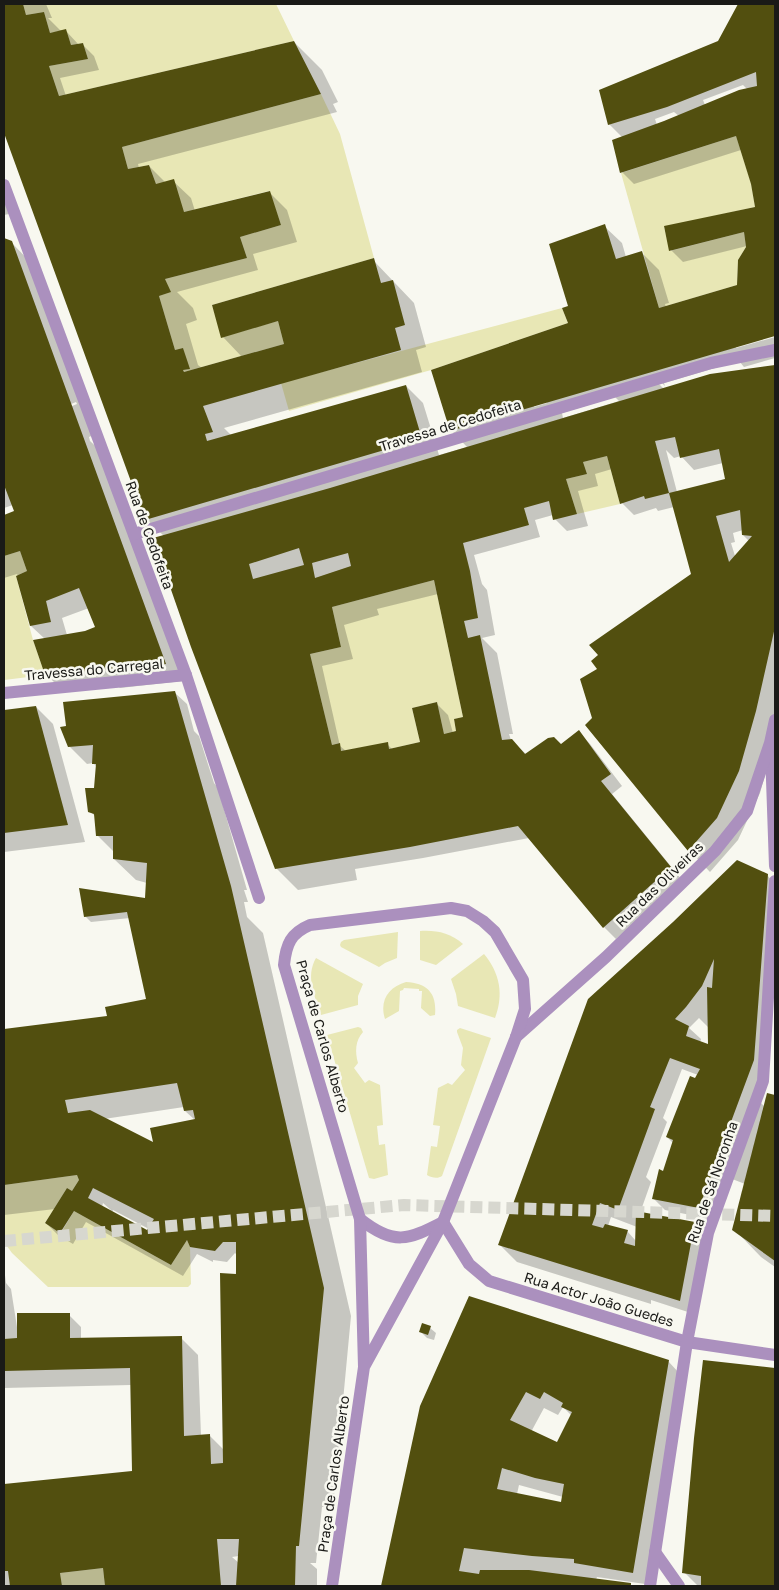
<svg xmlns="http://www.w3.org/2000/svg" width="779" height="1590" viewBox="0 0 779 1590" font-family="'Golos Text',sans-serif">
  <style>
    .green { fill: #e8e7b5 }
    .shadow { fill: #0003; fill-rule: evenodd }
    .building { fill: #524f0f; fill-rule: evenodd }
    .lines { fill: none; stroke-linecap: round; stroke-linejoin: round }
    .secondary-tunnel { stroke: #d7d7cf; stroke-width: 12; stroke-dasharray: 12 6; stroke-linecap: butt }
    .street { stroke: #ab90be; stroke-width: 12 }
    .labels { text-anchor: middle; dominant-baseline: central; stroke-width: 5; stroke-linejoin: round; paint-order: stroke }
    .street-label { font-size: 14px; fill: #1a1a17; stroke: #f8f8f0 }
  </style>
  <rect width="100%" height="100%" fill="#f8f8f0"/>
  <g class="green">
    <polygon points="23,4 276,4 294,41 59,96 49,66 88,59 83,43 71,45 66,30 50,33 44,12 26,15"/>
    <polygon points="321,94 340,134 374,258 212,305 222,337 278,321 284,344 184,372 183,370 189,369 183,348 175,350 159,296 170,292 165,279 247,258 240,237 281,225 269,191 184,212 156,184 149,165 128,169 122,147"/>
    <polygon points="736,136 751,183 755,207 664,227 670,251 744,232 746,247 738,260 737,285 659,308 621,173"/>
    <polygon points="562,308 568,323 431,370 289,411 281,383"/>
    <polygon points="607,456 620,504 577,514 566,479 587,474 583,462"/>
    <polygon points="20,551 27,571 16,576 33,640 45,675 4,680 4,556"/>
    <polygon points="434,580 463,717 454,719 456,731 444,734 437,702 412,708 420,742 389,749 388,743 341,751 339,743 332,745 310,654 341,647 332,607"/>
    <path d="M420,931C437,930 450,933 463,944L436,965L420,960Z"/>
    <polygon points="398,932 397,958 385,963 379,967 341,947 340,945 341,942 344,940"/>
    <path d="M484,954C500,973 504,995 495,1018L458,1006L456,994L451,979Z"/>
    <path d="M316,958L363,984L358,996V1005L321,1015C315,996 305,977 316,958Z"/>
    <path d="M406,982C428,983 437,994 435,1015L430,1016L421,1008L422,991H419V989L404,988L403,990L400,991L399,1011L385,1019C379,1000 389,987 406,982Z"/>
    <path d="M358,1027L361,1028L363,1032C355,1041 355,1052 358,1063L354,1068L365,1083L369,1080L380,1085L383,1125L377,1126L379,1145L385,1144L388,1175L374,1179L369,1178L327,1035Z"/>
    <path d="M460,1028L491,1038L442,1176C438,1179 432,1178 427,1175L431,1146L437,1147L440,1126L433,1125L438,1088L448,1083L452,1085L465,1070L461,1065L463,1048L457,1032V1030Z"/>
    <polygon points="77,1175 79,1180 72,1191 67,1188 45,1223 61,1233 74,1211 171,1265 187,1240 190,1247 191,1284 188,1287 48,1287 12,1253 4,1242 4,1185"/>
    <polygon points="103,1568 105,1586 62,1586 60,1573"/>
  </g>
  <g class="shadow">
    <path d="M4,4H46L52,18H48L60,30L66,31L79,45L82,44L94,56L99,70L60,78L66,96L294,42L322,70L338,102L333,104L337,112L138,164L139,168L149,166L166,183L173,181L191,198L195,211L269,192L287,210L297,242L253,254L258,270L177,292L193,308L197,320L186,324L198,365L202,368L242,357L223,337L373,260L414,303L426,347L416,350L422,372L224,428L231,435L406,386L423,403L439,455L467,447L451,430L569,324L571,307L604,226L622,243L626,257L641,252L659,270L669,303L665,304L666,307L740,286L747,246L683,262L671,250L757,208L752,183L741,150L634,184L622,172L623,138L609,124L719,42L740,4H775V334L736,346V348L775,337V358L744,367L739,361L664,383L665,386L659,380L657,382L663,388H666L710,375L775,366V740L760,793L738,840L710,872L689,850L586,726L594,719L597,670L694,578L674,507L658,511L656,508L634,515L622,503L612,469L595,474L598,486L578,491L588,526L567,531L555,519L553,515L535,520L540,537L474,555L482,584L487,590L495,635L482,638L497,653L513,734H509L511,740L526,754L561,746L579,732L590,744L622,786L612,794L682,880L616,939L604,927L529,838L423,858L355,869L357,880L298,890L276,868L164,536L146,519L4,130ZM743,85L747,89L705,105L703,100ZM674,112L679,116L657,125L655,119ZM615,397L619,401L563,418L562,413ZM546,401L547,403L534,407V404ZM666,450L674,458L681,456L694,470L723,463L728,479L677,492ZM743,530V535L749,541L735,556L731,543L735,542L733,533ZM438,594L466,721L458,732L453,733L448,715L436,703L422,743L393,750L387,744L346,751L340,746L322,666L353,659L344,625L379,615L377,609Z"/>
    <polygon points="4,201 9,214 4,215"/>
    <path d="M4,239L11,242L33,265L98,433L89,437L90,441L106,456L183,681L120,688L115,683L59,687L47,675L45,639L31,626L18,576L17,574L4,578V516L16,512L13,505L4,508V434L77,404L76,402L4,432ZM89,608L97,627L85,632L67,635L62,618Z"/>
    <path d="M174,692L187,704L194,731L199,736L214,783L218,788L247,890H244L248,902H244L247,917L263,933L351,1316L333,1507H322L316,1563H310L317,1569V1586H4V1485L133,1472L131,1385L4,1388V1267L6,1283L11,1289L17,1327L69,1315L81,1327V1339L181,1338L198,1355L201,1436L209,1435L224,1450L237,1255L235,1253L227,1262L213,1260V1262L197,1254L183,1276L86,1222L73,1244L58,1235L46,1223L55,1209L4,1215V1030L108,1017L149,1004L130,918L91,922L85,916L146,899L147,883L136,880L114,859V852L98,836L96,817L90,811L96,789L97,767L93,763L87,764L69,746ZM184,1107L185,1111L195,1120L155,1144L104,1119ZM103,1203L112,1211L102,1207ZM113,1210L149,1229L148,1232L112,1212ZM239,1556V1563L232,1557Z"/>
    <polygon points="36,707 53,724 85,842 4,852 4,711"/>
    <path d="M767,875L775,884L757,1099L765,1107L768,1095L775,1097V1267L761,1257L734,1229L745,1184L727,1177L711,1219L665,1210L653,1198L664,1172L673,1143L667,1137L698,1075L682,1069L663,1118L667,1122L646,1177L651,1182L640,1213L694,1223L706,1235L691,1313L651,1300V1304L517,1262L500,1245ZM699,1018L709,1028V1046L700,1043L701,1039L689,1028ZM611,1217L637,1227L636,1241L627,1231L608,1226Z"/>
    <polygon points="430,1328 436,1333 434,1340 427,1338 421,1332"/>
    <path d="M668,1361L680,1374L645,1584L597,1577L596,1580L631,1585L632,1586H383L421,1406ZM563,1407L572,1416L558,1443L531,1432L544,1408L558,1415ZM519,1485L563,1497L565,1504L517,1494Z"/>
    <polygon points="704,1361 775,1369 775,1586 698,1586 684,1572"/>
  </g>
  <g class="building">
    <polygon points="4,4 23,4 26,15 44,12 50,33 66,29 71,45 83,43 88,59 49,66 59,96 294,41 321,94 122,147 128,169 149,165 156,184 174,179 184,212 270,191 281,225 240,237 247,258 165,279 171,292 159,296 175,350 183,348 190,369 183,370 184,372 284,344 278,321 221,338 212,305 374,258 381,283 393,280 405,325 395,328 401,350 203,406 213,432 205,434 207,441 406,385 422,439 145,520 4,133"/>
    <polygon points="738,4 775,4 775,336 450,431 431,370 568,323 562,308 568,306 549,244 605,224 616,259 642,251 659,308 737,285 738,260 746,247 744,232 669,251 664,226 755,207 751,184 736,136 620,173 612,140 664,121 739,90 757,86 756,72 667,107 608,125 599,90 718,41"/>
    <polygon points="4,238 12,241 166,664 45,675 33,640 85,631 95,627 79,588 46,601 51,622 30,626 16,576 27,571 20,551 4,556 4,515 14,511 4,485"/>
    <path d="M775,365V627L756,711L739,771L717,818L688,851L585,725L592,718L580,679L597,669L591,661L598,655L589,645L691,574L669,493L645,499L644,496L620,504L607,456L583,462L587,474L566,479L577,514L553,520L549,501L524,508L529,525L463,543L470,571L478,618L464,621L468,638L480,635L502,740L512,739L525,754L548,738L554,737L561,744L579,730L611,774L601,781L671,867L603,928L518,826L410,847L275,869L191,647L153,538L330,488L710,374ZM675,437L680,458L719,449L725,479L669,493L655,441ZM740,510L742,535L752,536L729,562L716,516ZM299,548L304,565L253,579L249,564ZM348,553L351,566L315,578L312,563ZM434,580L463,717L454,719L456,731L444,734L437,702L412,708L420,742L389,749L388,742L341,751L340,743L332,745L310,654L341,647L332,607Z"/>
    <path d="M175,691L231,886L324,1288L299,1546H296L295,1586H236L239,1539H217L221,1586H105L103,1568L60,1573L62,1586H10L8,1571H4V1484L132,1471L130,1368L4,1371V1339L17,1338V1313H70V1338L182,1336L184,1436L210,1434L211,1464L223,1463L220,1273L236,1274V1242H223L215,1251L190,1247L187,1240L171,1265L74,1211L60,1233L45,1223L67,1188L72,1191L79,1180L77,1175L4,1185V1029L107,1016L105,1007L146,999L127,912L84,917L79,888L145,898L147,863L113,859V836H96L94,814L88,812L85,788H94L96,764H92L93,745L68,747L60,727L66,726L63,702ZM177,1083L184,1111L193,1110L195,1119L150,1128L153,1142L90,1110L68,1113L65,1100ZM93,1188L154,1219L147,1230L88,1198Z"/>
    <polygon points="36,706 68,825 4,833 4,710"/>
    <path d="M737,860L768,874L754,1060L699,1208L652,1199L659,1169L663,1171L673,1140L666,1137L690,1076L695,1078L700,1069L670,1058L650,1107L655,1109L618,1210L600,1203L592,1225L603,1228L605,1224L628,1230L624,1243L635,1246L636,1211L695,1222L680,1301L498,1245L588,999L673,922ZM714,959L712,988L707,987L708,1044L686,1036L689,1026L675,1019L686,1007L702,986Z"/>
    <polygon points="767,1093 775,1095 775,1261 732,1230"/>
    <path d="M469,1296L669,1360L633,1573L574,1563V1559L532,1556L464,1548L459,1571L479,1574L480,1570H529L631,1583V1586H381L420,1406ZM526,1392L540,1399L544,1392L563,1403L561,1407L572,1412L557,1442L510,1420ZM502,1468L535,1478L564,1484L561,1502L497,1489Z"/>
    <polygon points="422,1323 431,1326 428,1335 419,1332"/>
    <polygon points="703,1360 775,1368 775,1586 701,1586 701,1576 682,1573 694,1438"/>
  </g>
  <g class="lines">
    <polyline class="secondary-tunnel" points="4,1241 404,1205 775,1216"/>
    <g class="street">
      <polyline points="4,185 186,675 259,898"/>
      <polyline points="134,534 711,363 775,350"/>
      <polyline points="4,693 186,675"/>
      <polyline points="771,751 775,866"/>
      <polyline points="516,1037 606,957 715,851 747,811 770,743 775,720"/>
      <path d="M360,1219C394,1246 408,1240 443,1222"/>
      <polyline points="443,1222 469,1264 489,1281 687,1342 775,1355"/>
      <polyline points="655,1552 679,1586"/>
      <path d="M332,1586L364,1367L360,1219L284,965C286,944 291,933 310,925L451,908L467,911L483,921L495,932L523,980L525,1009L516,1037L443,1222L364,1367"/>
      <polyline points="650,1586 687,1342 708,1233 763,1081 775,881"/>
    </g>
  </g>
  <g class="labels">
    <g class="street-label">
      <text transform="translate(450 425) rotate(-17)">Travessa de Cedofeita</text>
      <text transform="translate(150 535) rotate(70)">Rua de Cedofeita</text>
      <text transform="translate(94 669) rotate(-5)">Travessa do Carregal</text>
      <text transform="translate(659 884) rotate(-44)">Rua das Oliveiras</text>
      <text transform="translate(323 1036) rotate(74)">Praça de Carlos Alberto</text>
      <text transform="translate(712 1182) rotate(-71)">Rua de Sá Noronha</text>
      <text transform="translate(599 1299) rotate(17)">Rua Actor João Guedes</text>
      <text transform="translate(333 1474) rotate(-82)">Praça de Carlos Alberto</text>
    </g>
  </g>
  <rect width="779" height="1590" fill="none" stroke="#1a1a17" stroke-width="10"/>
</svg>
